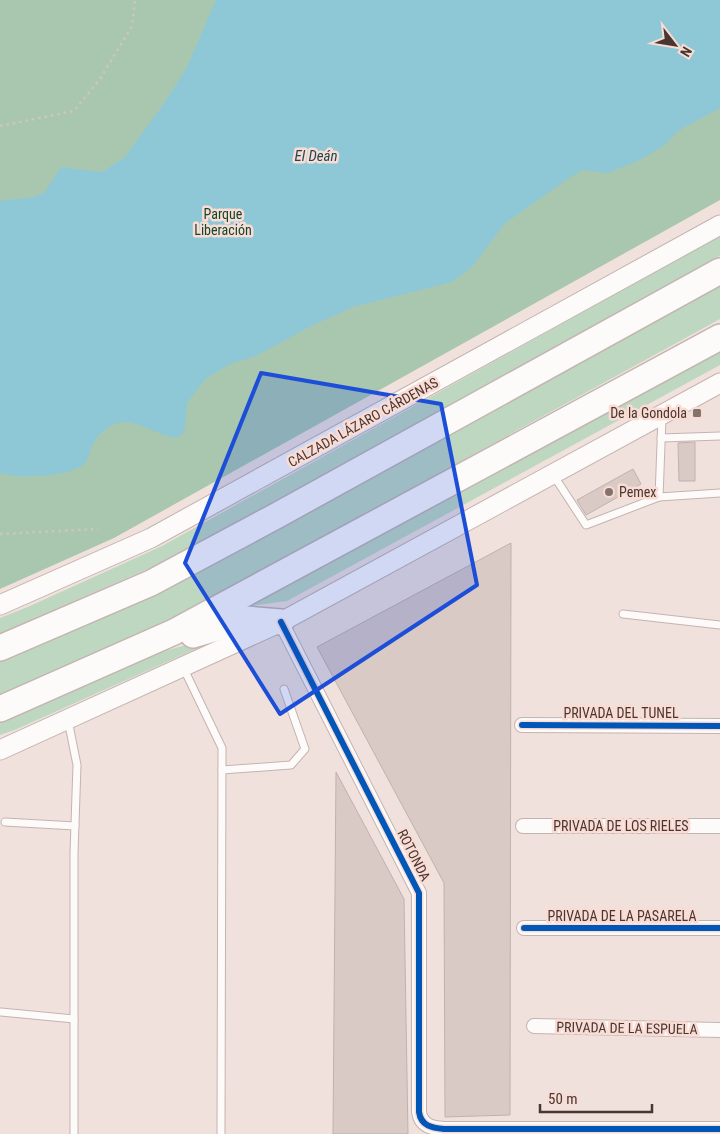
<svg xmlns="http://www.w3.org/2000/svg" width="720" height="1134" viewBox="0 0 720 1134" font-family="'Roboto Condensed',sans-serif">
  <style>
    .green { fill: #bdd7c0 }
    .forest { fill: #a9c7af }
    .water { fill: #8ec7d6 }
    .building { fill: #dacac5; stroke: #c1b1ad }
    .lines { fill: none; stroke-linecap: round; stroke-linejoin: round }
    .service-casing { stroke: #c4b4b0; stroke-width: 9 }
    .minor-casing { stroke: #c4b4b0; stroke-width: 16 }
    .secondary-casing { stroke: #c4b4b0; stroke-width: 21 }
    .motorway-casing { stroke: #c4b4b0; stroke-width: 28 }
    .path { stroke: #cdc5c2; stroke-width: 2.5; stroke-dasharray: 2.5 4; stroke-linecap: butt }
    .service { stroke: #fdfafa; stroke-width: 7 }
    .minor { stroke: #fdfafa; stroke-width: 14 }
    .secondary { stroke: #fdfafa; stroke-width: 19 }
    .motorway { stroke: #fdfafa; stroke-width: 25 }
    .cycleway-casing { stroke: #f9dcd4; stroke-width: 9 }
    .cycleway { stroke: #0057b8; stroke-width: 6 }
    .marked { fill: #1d4ed8; fill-opacity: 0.2; stroke: #1d4ed8; stroke-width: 4; stroke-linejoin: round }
    .poi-dot { fill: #84726c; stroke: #f9dcd4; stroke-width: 2 }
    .labels { text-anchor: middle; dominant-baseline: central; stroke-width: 5; stroke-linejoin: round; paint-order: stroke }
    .park-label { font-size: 14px; fill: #10462b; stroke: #f9dcd4 }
    .poi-label { font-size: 14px; fill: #493630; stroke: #f9dcd4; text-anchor: end }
    .street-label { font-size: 14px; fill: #493630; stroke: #f9dcd4 }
    .water-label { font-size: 15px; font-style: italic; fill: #1d4650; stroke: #f9dcd4 }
  </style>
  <rect width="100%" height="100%" fill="#f1e1dc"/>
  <g class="green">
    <polygon points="720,236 720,256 171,559 0,633 0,618 30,606 162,546"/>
    <polygon points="720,281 720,319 197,606 55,674 0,696 0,658"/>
    <polygon points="720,343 720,365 287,601 235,608"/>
    <polygon points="238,630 17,729 0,735 0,717 130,661"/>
  </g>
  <polygon class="forest" points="0,0 720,0 720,200 114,538 0,589"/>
  <path class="water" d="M216,0H720V108L678,131L665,145L638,161L607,173L584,170L572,176L505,223L473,266L452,282L353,307L311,326L256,356L230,364L205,379L187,403L185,427L184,432L177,438C158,436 140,421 122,422C111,423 100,433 94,442C90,448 90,457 85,463C72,477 18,479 0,473V201L35,197L45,192L61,167L102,172L124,158L160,109L186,69Z"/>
  <g class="building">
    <polygon points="695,442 695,481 679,481 678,443"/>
    <polygon points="633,469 641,484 586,515 577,500"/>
    <polygon points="511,543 510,1115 445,1117 444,883 317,647"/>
    <polygon points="336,772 404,899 408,1134 333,1134"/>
  </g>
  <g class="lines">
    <g class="service-casing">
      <g id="service">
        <polyline points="662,418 659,497 720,493"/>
        <polyline points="661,438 720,436"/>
        <polyline points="554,476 586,525 659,497"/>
        <polyline points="623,614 720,625"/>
        <polyline points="183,667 222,748 221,1134"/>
        <polyline points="68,720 77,765 74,853 74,1134"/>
        <polyline points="222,770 291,765 305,749 284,689"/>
        <polyline points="5,822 75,826"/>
        <polyline points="1,1012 74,1019"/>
      </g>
    </g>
    <g class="minor-casing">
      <g id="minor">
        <path d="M281,622L419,893V1112C421,1126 432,1128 444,1129H720"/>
        <polyline points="522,725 720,726"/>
        <polyline points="523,826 720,826"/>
        <polyline points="524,928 720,928"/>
        <polyline points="534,1026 720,1030"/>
      </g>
    </g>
    <g class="secondary-casing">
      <g id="secondary">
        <polyline points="0,605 151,538 720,225"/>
        <polyline points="0,750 281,622 720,383"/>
      </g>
    </g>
    <g class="motorway-casing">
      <g id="motorway">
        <polyline points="193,635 246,619 281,622"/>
        <polyline points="0,648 151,583 276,516 720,271"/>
        <polyline points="0,709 174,632 720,337"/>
      </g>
    </g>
    <g class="path">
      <polyline points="0,126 74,111 100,79 132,26 135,0"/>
      <polyline points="0,534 98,529"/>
    </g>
    <use href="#service" class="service"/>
    <use href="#minor" class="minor"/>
    <use href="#secondary" class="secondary"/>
    <use href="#motorway" class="motorway"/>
    <g class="cycleway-casing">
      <g id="cycleway">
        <path d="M281,622L419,893V1112C421,1126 432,1128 444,1129H720"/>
        <polyline points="522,725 720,726"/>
        <polyline points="524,928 720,928"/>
      </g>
    </g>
    <use href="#cycleway" class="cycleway"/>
  </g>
  <path class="marked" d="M261,373L441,404L477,585L280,714L185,563Z"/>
  <g class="poi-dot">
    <rect x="692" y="408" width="10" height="10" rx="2.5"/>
    <circle cx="609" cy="492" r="5"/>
  </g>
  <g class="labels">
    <g class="park-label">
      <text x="223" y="214">Parque<tspan x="223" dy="16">Liberación</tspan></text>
    </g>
    <g class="poi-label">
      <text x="687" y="413">De la Gondola</text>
      <text x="619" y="492" text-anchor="start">Pemex</text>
    </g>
    <g class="street-label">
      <text transform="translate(363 422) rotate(-29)">CALZADA LÁZARO CÁRDENAS</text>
      <text x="621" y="713">PRIVADA DEL TUNEL</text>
      <text x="621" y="826">PRIVADA DE LOS RIELES</text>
      <text transform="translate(414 855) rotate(63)">ROTONDA</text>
      <text x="622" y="916">PRIVADA DE LA PASARELA</text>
      <text transform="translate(627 1028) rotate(1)">PRIVADA DE LA ESPUELA</text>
    </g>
    <g class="water-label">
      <text x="316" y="156">El Deán</text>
    </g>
  </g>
  <g transform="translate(675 45) rotate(121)" stroke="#f9dcd4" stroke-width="4" paint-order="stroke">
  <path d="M0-4L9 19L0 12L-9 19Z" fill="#493630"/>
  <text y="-8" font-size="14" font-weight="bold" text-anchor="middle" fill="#493630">N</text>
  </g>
  <path d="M540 1104v8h112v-8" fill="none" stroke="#493630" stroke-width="2.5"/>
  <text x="548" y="1104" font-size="15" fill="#493630" stroke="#f9dcd4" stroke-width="4" paint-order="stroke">50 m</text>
</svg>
